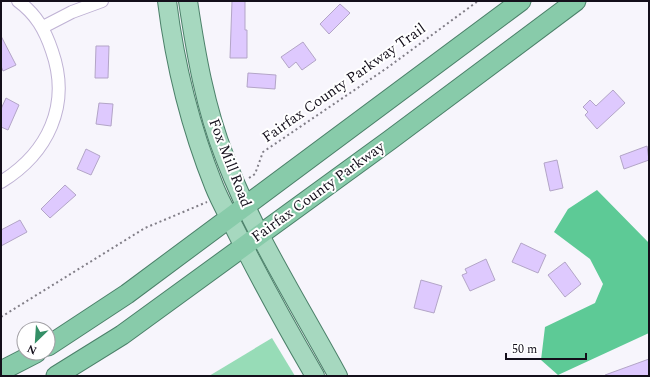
<svg xmlns="http://www.w3.org/2000/svg" width="650" height="377" viewBox="0 0 650 377" font-family="Spectral,serif">
  <style>
    .green { fill: #97dcb7 }
    .forest { fill: #5dca96 }
    .building { fill: #dec9fe; stroke: #b3a5c7 }
    .lines { fill: none; stroke-linecap: round; stroke-linejoin: round }
    .minor-casing { stroke: #bfb2d4; stroke-width: 14 }
    .primary-casing { stroke: #4c816a; stroke-width: 20 }
    .trunk-casing { stroke: #4c816a; stroke-width: 21 }
    .path { stroke: #817e87; stroke-width: 2; stroke-dasharray: 2 3; stroke-linecap: butt }
    .minor { stroke: #fff; stroke-width: 12 }
    .primary { stroke: #a6d8bf; stroke-width: 18 }
    .trunk { stroke: #88cbaa; stroke-width: 19 }
    .labels { text-anchor: middle; dominant-baseline: central; stroke-width: 4; stroke-linejoin: round; paint-order: stroke }
    .street-label { font-size: 15px; fill: #140f1b; stroke: #fff }
  </style>
  <rect width="100%" height="100%" fill="#f7f5fc"/>
  <polygon class="green" points="272,338 295,376 209,376"/>
  <polygon class="forest" points="597,190 649,243 649,333 558,375 541,360 545,327 595,303 603,284 590,259 554,232 568,209"/>
  <g class="building">
    <polygon points="232,1 245,1 245,30 247,30 247,58 230,58"/>
    <polygon points="340,4 350,13 329,34 320,24"/>
    <polygon points="1,36 16,65 3,71 1,66"/>
    <polygon points="303,42 316,60 302,70 296,62 289,68 281,57"/>
    <polygon points="96,46 109,46 108,78 95,78"/>
    <polygon points="248,73 276,75 275,89 247,87"/>
    <polygon points="613,90 625,103 597,129 585,115 588,112 583,107 590,100 596,106"/>
    <polygon points="6,98 19,105 8,130 1,127 1,109"/>
    <polygon points="99,103 113,104 111,126 96,124"/>
    <polygon points="647,146 649,160 624,169 620,156"/>
    <polygon points="86,149 100,156 91,175 77,169"/>
    <polygon points="557,160 563,188 550,191 544,163"/>
    <polygon points="65,185 76,195 50,218 41,209"/>
    <polygon points="20,220 27,232 1,246 1,230"/>
    <polygon points="521,243 546,255 538,273 512,262"/>
    <polygon points="486,259 495,280 470,291 462,275 467,273 465,269"/>
    <polygon points="565,262 581,284 565,297 548,275"/>
    <polygon points="421,280 442,286 434,313 414,308"/>
    <polygon points="649,359 649,376 605,376 605,375"/>
  </g>
  <g class="lines">
    <g class="minor-casing">
      <g id="minor">
        <polyline points="43,27 72,12 102,1"/>
        <path d="M1,182C48,153 71,105 52,51C45,30 36,14 18,1"/>
      </g>
    </g>
    <g class="primary-casing">
      <g id="primary">
        <path d="M167,1C175,65 190,126 214,186C220,201 228,215 235,229C260,279 287,328 315,376"/>
        <path d="M188,1C196,54 205,107 225,158C254,234 299,304 338,376"/>
      </g>
    </g>
    <g class="trunk-casing">
      <g id="trunk">
        <polyline points="48,346 127,294 521,1"/>
        <polyline points="1,371 36,353"/>
        <polyline points="56,376 122,335 390,140 576,1"/>
      </g>
    </g>
    <g class="path">
      <polyline points="249,178 255,174 263,152 387,68 478,1"/>
      <polyline points="1,317 145,228 207,202"/>
    </g>
    <use href="#minor" class="minor"/>
    <use href="#primary" class="primary"/>
    <use href="#trunk" class="trunk"/>
  </g>
  <g class="labels">
    <g class="street-label">
      <text transform="translate(344 83) rotate(-35)">Fairfax County Parkway Trail</text>
      <text transform="translate(230 163) rotate(69)">Fox Mill Road</text>
      <text transform="translate(318 192) rotate(-36)">Fairfax County Parkway</text>
    </g>
  </g>
  <rect width="650" height="377" fill="none" stroke="#140f1b" stroke-width="4"/>
  <g transform="translate(36 341) rotate(205)"><circle r="19" fill="#ffffff" stroke="#a19fa4"/>
  <path d="M0-3L7 15L0 10L-7 15Z" fill="#348f66"/>
  <text y="-6" font-size="11" font-weight="bold" text-anchor="middle" fill="#140f1b">N</text>
  </g>
  <path d="M506 353v6h80v-6" fill="none" stroke="#140f1b" stroke-width="2"/>
  <text x="512" y="353" font-size="12" fill="#140f1b" stroke="#ffffff" stroke-width="3" paint-order="stroke">50 m</text>
</svg>
